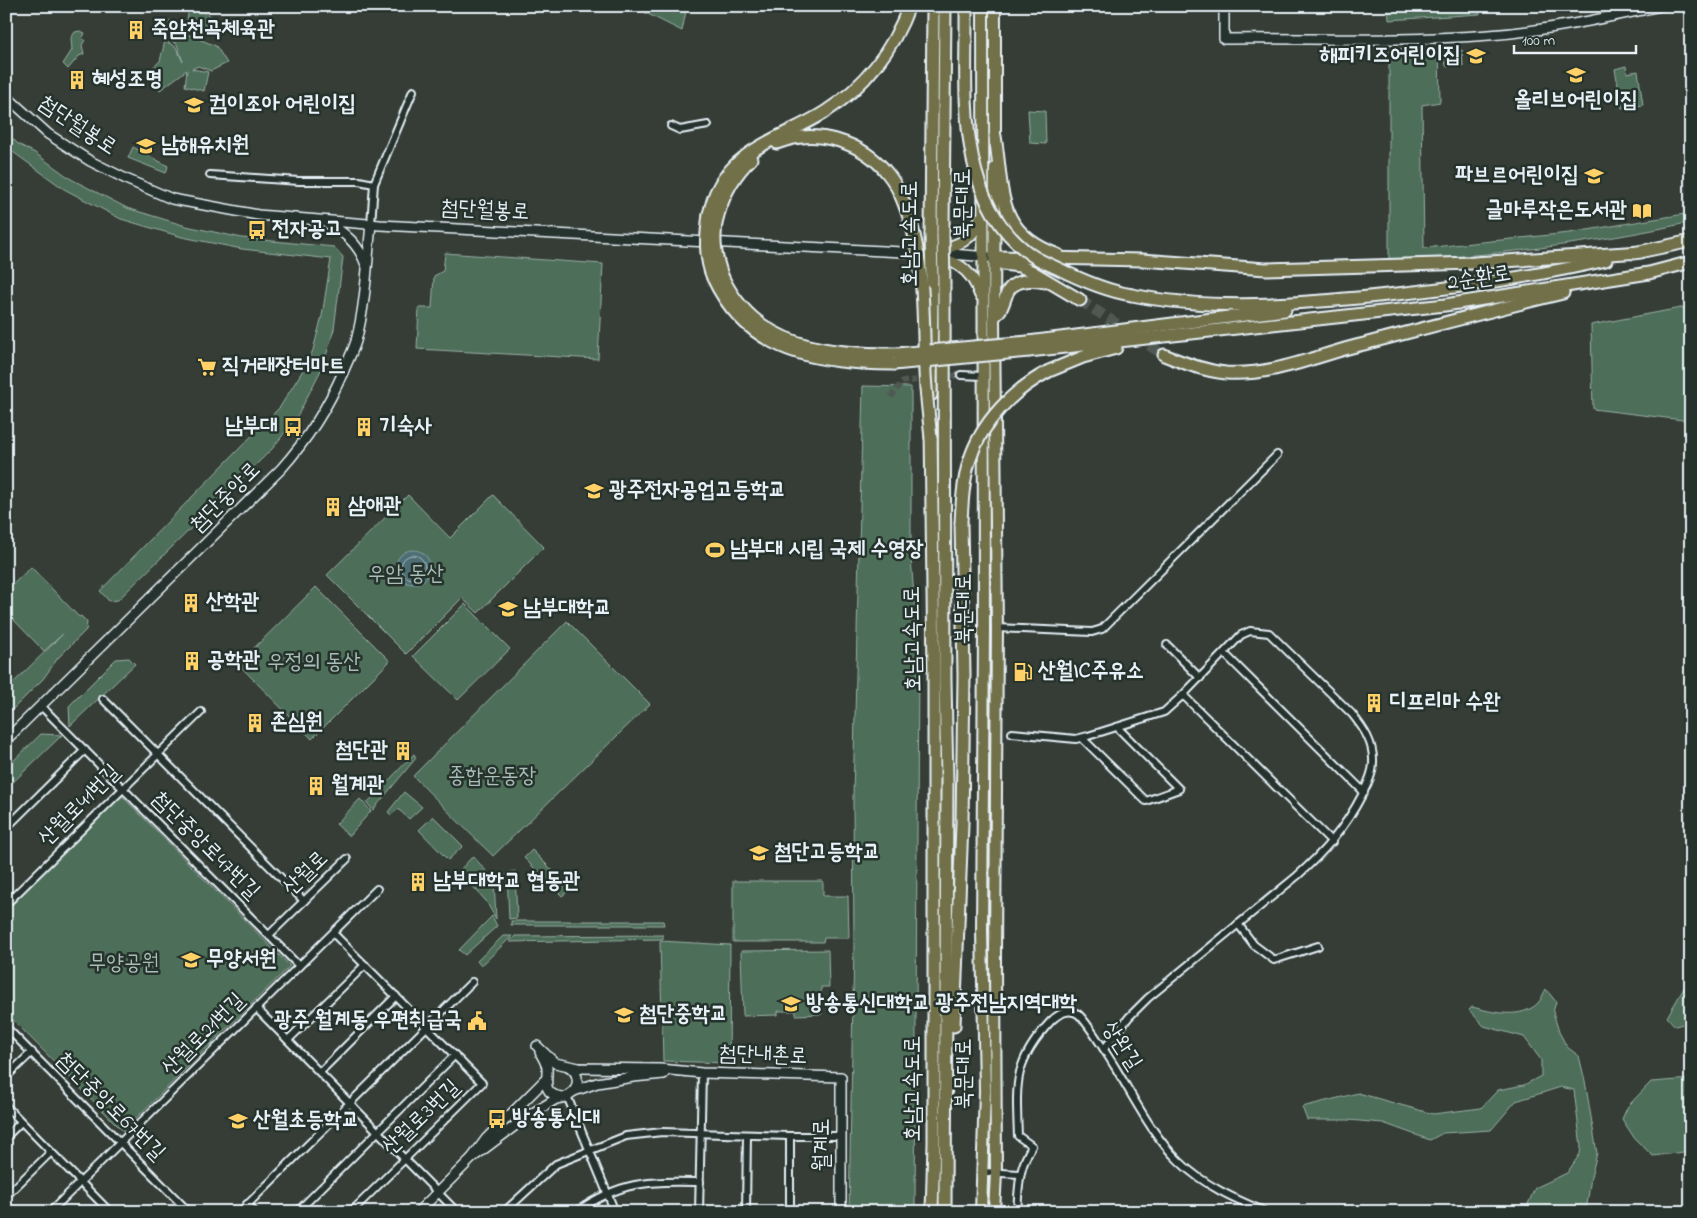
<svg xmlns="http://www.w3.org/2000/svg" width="1697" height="1218" viewBox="0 0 1697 1218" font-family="'Indie Flower','Poor Story',sans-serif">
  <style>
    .green { fill: #4d6e59; stroke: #9ab0a8 }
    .water { fill: #4c6d73; stroke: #8aa2a8 }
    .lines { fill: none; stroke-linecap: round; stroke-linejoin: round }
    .shore { stroke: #aabcc3; stroke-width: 1 }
    .street-tunnel { stroke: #505853; stroke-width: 6; stroke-dasharray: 6 3; stroke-linecap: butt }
    .highway-tunnel { stroke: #505853; stroke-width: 11; stroke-dasharray: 11 5.5; stroke-linecap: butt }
    .street-casing { stroke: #e8f1f8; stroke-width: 10 }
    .secondary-casing { stroke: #e8f1f8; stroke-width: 12 }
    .primary-casing { stroke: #e8f1f8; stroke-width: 14 }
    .highway-casing { stroke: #e8f1f8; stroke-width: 15 }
    .street { stroke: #26332d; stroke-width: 6 }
    .secondary { stroke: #26332d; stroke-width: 9 }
    .primary { stroke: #71704a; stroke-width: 10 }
    .highway { stroke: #71704a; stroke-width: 11 }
    .highway-bridge-casing { stroke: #e8f1f8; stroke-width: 15; stroke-linecap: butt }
    .highway-bridge { stroke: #71704a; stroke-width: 11 }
    .labels { text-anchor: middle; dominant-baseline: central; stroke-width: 5; stroke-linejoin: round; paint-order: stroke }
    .poi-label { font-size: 22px; font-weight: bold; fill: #e8f1f8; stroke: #26332d; text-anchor: start }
    .street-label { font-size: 22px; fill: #e8f1f8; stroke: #26332d }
    .park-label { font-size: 22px; fill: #aabdb8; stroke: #26332d }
  </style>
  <rect width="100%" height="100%" fill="#353d36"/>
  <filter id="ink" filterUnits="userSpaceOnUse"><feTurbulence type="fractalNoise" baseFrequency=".02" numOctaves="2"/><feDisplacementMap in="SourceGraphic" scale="10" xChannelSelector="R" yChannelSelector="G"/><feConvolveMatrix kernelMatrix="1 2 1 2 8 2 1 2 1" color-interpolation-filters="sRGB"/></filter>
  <g filter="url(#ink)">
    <g class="green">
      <polygon points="189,6 211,16 203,30 187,21"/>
      <polygon points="637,6 687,6 682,31 638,9"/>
      <polygon points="1388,6 1479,6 1480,14 1389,20"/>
      <polygon points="170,20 173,23 170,34 187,34 216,46 227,63 211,71 198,66 192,69 208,72 204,91 185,86 187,70 160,90 148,72 160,61 165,41 176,47 183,62 177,44 166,38"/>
      <polygon points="80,31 85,33 82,39 85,40 82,45 84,54 79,56 68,69 63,64 72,50 71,38 75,32"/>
      <path d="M1439,48L1440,102L1422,105L1424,248L1569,233L1691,213V222C1592,244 1490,256 1389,261V49Z"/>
      <polygon points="1462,50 1463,66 1446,66 1444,52"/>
      <polygon points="1626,66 1627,73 1638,71 1643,105 1622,108 1615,69"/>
      <polygon points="1028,110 1045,111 1046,144 1030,143"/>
      <polygon points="6,132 18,144 35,153 71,179 127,208 186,226 242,238 334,247 343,257 334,329 323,366 298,415 273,448 118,600 109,601 100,591 280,407 308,362 313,350 322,316 331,259 242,249 182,237 121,219 64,189 13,152 6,146"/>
      <polygon points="133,147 168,166 166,173 128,158"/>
      <polygon points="445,253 603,264 598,359 417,349 419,308 432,308 434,276 443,271"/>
      <polygon points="1691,306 1691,421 1593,409 1591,325"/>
      <polygon points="863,386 911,387 911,557 918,653 915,1212 849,1212 854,944 853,798"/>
      <polygon points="408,495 450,538 493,495 544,547 478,613 462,598 406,654 327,575"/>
      <polygon points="31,567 79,617 81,616 87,622 86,630 58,658 43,679 6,716 6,690 63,634 44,651 6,612 6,591"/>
      <polygon points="316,587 390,661 312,739 238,664"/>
      <polygon points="465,604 510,649 458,700 413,656"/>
      <path d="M567,621L650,704L493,856C465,829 441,804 413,776Z"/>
      <polygon points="129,658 135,664 70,726 69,706 116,659"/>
      <polygon points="41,734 62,735 6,789 6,768"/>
      <polygon points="414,754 416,758 373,810 367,803"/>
      <polygon points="404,792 422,807 409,819 398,809 391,815 388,812"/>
      <polygon points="122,796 290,966 123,1131 6,1013 6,911"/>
      <polygon points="360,799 371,811 349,836 336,824"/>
      <polygon points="433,816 463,846 448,860 419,830"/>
      <polygon points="532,850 571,889 562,896 524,858"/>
      <polygon points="473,856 494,880 496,919 486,901 459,871"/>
      <polygon points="515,871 517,918 509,919 507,873"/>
      <polygon points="733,881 823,881 823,896 848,896 849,938 824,938 823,942 733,942"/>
      <polygon points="492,916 497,926 465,955 459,950"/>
      <polygon points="511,921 663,921 664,925 511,925"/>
      <polygon points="663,935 663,939 509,942 515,936"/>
      <polygon points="503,936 512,936 481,966 477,961"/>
      <polygon points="660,941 730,945 729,1063 663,1061"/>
      <polygon points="828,950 829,987 821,987 822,1014 796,1015 796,1011 778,1011 778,1015 743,1016 741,951"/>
      <polygon points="1691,976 1691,1022 1675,1026 1667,1017"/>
      <path d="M1546,989L1556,1002L1553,1012L1559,1032L1567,1047L1579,1056L1585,1081L1597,1153L1591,1177L1586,1212H1528V1204L1535,1188L1567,1173L1580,1154L1581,1147L1574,1090L1561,1087L1516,1101L1491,1130L1443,1133L1430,1140L1383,1123L1348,1120H1307L1302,1107L1358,1093L1433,1114L1481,1108L1498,1090L1524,1085L1541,1076V1060L1524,1037L1484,1026L1469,1010L1472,1007C1492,1012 1521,1020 1538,1003C1541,1000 1543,994 1546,989Z"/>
      <polygon points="1691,1079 1691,1151 1653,1156 1635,1139 1622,1119 1628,1106 1651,1082"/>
    </g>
    <circle class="water" cx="413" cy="567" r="17"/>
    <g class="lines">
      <circle class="shore" cx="413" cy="567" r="12"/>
      <g class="street-tunnel">
        <polyline points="943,377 961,375"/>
        <polyline points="891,397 902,382 928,379"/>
      </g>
      <polyline class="highway-tunnel" points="1080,300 1164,355"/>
      <g class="street-casing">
        <g id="street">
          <polyline points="671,126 680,130 708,125"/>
          <polyline points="210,175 299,181 359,181 374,184"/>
          <polyline points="371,224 374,184 413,91"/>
          <polyline points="961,375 983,376"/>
          <polyline points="997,628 1092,632 1102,629 1277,455"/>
          <polyline points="1167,645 1200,678"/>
          <polyline points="1224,653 1364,792"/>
          <polyline points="1183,695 1332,842"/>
          <polyline points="103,699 304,901"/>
          <polyline points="41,706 299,966"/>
          <path d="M1012,733L1076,739L1088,736L1164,712L1183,695L1241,635L1250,631L1269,633L1352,714C1364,729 1374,743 1373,763C1373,774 1367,785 1362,795C1345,828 1324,852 1297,876L1148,998L1129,1017L1104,1049"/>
          <polyline points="1082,738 1146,801 1179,789 1117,727"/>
          <polyline points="6,828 85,750"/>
          <polyline points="6,904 201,712"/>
          <polyline points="1238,924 1254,945 1274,960 1318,946"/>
          <polyline points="333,933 482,1083 351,1212"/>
          <polyline points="269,935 347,859"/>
          <polyline points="256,1008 457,1212"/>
          <polyline points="6,1027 189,1212"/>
          <polyline points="288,1040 365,965"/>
          <polyline points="320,1072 396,996"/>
          <polyline points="6,1077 32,1052"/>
          <polyline points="567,1096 615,1212"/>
          <polyline points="6,1106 110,1212"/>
          <polyline points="6,1137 21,1122"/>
          <polyline points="982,1172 1020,1174"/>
          <polyline points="6,1196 51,1152"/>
          <polyline points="247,1204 255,1212"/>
          <polyline points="50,1212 377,889"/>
          <polyline points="240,1212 472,982"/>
          <polyline points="297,1212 455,1055"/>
          <polyline points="504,1212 556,1164 626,1136 662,1132 790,1136 842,1136"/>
          <path d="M576,1212C621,1181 647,1181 700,1182"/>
          <polyline points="699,1212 702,1073"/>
          <polyline points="746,1212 747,1135"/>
          <polyline points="790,1212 790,1136"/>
          <path d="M1017,1212C1019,1186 1018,1169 1032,1146L1018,1136C1016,1083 1013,1062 1051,1021C1058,1014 1069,1008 1078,1014C1087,1021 1108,1056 1115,1067C1134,1098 1152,1135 1179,1161C1203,1185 1235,1199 1266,1212"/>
        </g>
      </g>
      <g class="secondary-casing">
        <g id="secondary">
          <path d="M1224,6V39C1312,38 1401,42 1489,35C1547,31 1604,18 1661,6"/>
          <polyline points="6,96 48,134 90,161 128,180 172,199 258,215 380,225 922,253"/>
          <path d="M327,223C346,233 359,245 366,265"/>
          <polyline points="938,253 989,257"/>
          <path d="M6,740L281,469C308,439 328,407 344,370C348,360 353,351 356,341C366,303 367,263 371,224"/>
          <polyline points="537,1046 555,1063 579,1068 660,1069 702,1073 841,1077 841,1212"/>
          <path d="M540,1052C542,1057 546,1062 547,1068C548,1081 541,1093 561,1097"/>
          <path d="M568,1066C578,1072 580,1082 574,1091"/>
          <polyline points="472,1158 528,1116 556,1099 566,1097 574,1091 597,1083 633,1077 664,1074"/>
          <polyline points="418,1212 472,1158 486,1139 545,1080"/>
        </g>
      </g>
      <g class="primary-casing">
        <g id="primary">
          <polyline points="995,6 995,143"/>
          <path d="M936,251C956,246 975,240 980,218"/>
          <path d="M925,253C952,260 971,266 980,295"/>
          <polyline points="981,1212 985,1091 982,930 984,632 983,6"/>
          <polyline points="994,1212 996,1173 995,958 997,628 994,317 995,168"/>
        </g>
      </g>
      <g class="highway-casing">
        <g id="highway">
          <path d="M995,136C1004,191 995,232 1058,255"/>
          <path d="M777,143C816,127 863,142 888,174C900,189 905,206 911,223"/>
          <path d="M709,214C711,207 713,199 716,192C737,146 786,137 825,112C864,87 893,50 909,6"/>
          <path d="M718,215C724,194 735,174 751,159"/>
          <polyline points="943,233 945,6"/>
          <polyline points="931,234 933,6"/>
          <polyline points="1634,253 1691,241"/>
          <polyline points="995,257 1142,260 1266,269 1474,263 1641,252"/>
          <polyline points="1000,261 1003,264 1019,266 1031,271 1080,300"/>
          <path d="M713,278C748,353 818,364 894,364"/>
          <path d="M723,278C757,348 827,354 897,354"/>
          <polyline points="944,284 945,679 947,781 945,1212"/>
          <path d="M1132,295C1213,311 1297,304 1378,296C1454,288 1531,278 1606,260"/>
          <path d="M994,317C1003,308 1002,306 1006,296C1011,279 1030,279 1045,282"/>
          <polyline points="1028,342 1285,310"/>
          <polyline points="1029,351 1445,305 1649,273 1691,262"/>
          <path d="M1164,355C1184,363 1205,371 1226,373C1270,376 1311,358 1352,347C1422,329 1492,310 1563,293"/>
          <polyline points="1049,371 1083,357 1116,348"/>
          <polyline points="931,395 932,282"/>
          <polyline points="931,429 934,673 934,1143 932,1212"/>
          <polyline points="954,1026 962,824 964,675 961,523"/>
        </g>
      </g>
      <use href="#street" class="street"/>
      <use href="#secondary" class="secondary"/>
      <use href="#primary" class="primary"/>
      <use href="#highway" class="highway"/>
      <g class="highway-bridge-casing">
        <g id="highway-bridge">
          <path d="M966,6C967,90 953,198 1030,254C1038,260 1048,264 1057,268C1081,280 1106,291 1132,295"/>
          <path d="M709,214C706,236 704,257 713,278"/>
          <path d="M718,215C712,236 715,257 723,278"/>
          <path d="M911,223C925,272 923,322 925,373C926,395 929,417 931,439"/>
          <polyline points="943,233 944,284"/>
          <polyline points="931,234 932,282"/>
          <polyline points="897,354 1028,342"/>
          <polyline points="894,364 1029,351"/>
          <path d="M961,523C962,503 963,482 969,462C981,422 1013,390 1049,371"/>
        </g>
      </g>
      <use href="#highway-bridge" class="highway-bridge"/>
    </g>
  </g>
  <defs>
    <g id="building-bare" transform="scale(1.5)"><path d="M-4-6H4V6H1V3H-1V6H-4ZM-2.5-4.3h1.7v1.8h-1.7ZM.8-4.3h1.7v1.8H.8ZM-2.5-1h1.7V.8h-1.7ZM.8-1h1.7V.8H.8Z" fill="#ffd166" stroke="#26332d" stroke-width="2.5" paint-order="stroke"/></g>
    <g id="school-bare" transform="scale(1.5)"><path d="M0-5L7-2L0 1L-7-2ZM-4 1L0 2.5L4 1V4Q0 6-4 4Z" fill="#ffd166" stroke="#26332d" stroke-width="2.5" paint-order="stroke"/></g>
    <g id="library-bare" transform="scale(1.5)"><path d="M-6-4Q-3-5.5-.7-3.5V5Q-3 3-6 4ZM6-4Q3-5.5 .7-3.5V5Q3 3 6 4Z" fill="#ffd166" stroke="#26332d" stroke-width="2.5" paint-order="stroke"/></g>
    <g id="bus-bare" transform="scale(1.5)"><path d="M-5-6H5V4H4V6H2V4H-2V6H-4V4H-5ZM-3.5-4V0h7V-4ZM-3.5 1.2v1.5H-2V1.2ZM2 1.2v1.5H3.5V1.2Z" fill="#ffd166" stroke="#26332d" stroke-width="2.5" paint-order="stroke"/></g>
    <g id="supermarket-bare" transform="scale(1.5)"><path d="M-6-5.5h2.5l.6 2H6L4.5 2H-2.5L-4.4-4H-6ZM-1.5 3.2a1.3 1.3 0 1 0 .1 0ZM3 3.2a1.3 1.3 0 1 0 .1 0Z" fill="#ffd166" stroke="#26332d" stroke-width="2.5" paint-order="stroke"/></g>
    <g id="stadium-bare" transform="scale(1.5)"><path d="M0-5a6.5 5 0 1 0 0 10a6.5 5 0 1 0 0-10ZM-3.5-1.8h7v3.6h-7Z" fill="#ffd166" stroke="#26332d" stroke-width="2.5" paint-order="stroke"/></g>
    <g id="university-bare" transform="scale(1.5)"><path d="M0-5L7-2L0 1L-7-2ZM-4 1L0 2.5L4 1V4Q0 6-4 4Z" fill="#ffd166" stroke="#26332d" stroke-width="2.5" paint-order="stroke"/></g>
    <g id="fuel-bare" transform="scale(1.5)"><path d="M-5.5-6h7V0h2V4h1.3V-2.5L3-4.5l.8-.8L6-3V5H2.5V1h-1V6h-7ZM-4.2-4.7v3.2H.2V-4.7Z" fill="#ffd166" stroke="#26332d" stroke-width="2.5" paint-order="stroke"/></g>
    <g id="civic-bare" transform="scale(1.5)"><path d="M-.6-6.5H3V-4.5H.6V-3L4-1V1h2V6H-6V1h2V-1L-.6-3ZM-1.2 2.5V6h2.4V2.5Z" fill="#ffd166" stroke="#26332d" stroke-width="2.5" paint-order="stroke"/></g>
  </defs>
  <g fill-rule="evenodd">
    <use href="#building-bare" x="136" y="30"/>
    <use href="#school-bare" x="1476" y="56"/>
    <use href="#school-bare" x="1576" y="75"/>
    <use href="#building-bare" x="77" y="80"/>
    <use href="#school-bare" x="194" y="105"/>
    <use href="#school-bare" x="146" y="146"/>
    <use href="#school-bare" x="1594" y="176"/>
    <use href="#library-bare" x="1642" y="211"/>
    <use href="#bus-bare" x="257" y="230"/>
    <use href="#supermarket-bare" x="207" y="367"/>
    <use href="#bus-bare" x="293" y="427"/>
    <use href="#building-bare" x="364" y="427"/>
    <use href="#school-bare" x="594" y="491"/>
    <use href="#building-bare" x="333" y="507"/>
    <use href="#stadium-bare" x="715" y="550"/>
    <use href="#building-bare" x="191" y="603"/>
    <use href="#university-bare" x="508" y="609"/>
    <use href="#building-bare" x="192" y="661"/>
    <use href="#fuel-bare" x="1023" y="672"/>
    <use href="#building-bare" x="1374" y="703"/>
    <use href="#building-bare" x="255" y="723"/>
    <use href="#building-bare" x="403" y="751"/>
    <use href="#building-bare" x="316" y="786"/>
    <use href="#school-bare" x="759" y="853"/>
    <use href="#building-bare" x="418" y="882"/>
    <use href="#school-bare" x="191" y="960"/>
    <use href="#university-bare" x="791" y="1004"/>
    <use href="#school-bare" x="624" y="1015"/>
    <use href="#civic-bare" x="477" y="1021"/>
    <use href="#bus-bare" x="497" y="1119"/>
    <use href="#school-bare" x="238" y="1121"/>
  </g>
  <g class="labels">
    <g class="poi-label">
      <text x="151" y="30">죽암천곡체육관</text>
      <text x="1461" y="56" text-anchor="end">해피키즈어린이집</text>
      <text x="92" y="80">혜성조명</text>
      <text x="1576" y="101" text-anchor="middle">올리브어린이집</text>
      <text x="209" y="105">컴이조아 어린이집</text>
      <text x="161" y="146">남해유치원</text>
      <text x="1579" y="176" text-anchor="end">파브르어린이집</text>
      <text x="1627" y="211" text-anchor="end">글마루작은도서관</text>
      <text x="272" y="230">전자공고</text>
      <text x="222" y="367">직거래장터마트</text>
      <text x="278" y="427" text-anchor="end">남부대</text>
      <text x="379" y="427">기숙사</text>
      <text x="609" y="491">광주전자공업고등학교</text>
      <text x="348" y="507">삼애관</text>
      <text x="730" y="550">남부대 시립 국제 수영장</text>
      <text x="206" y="603">산학관</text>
      <text x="523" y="609">남부대학교</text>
      <text x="207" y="661">공학관</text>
      <text x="1038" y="672">산월IC주유소</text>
      <text x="1389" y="703">디프리마 수완</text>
      <text x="270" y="723">존심원</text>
      <text x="388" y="751" text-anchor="end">첨단관</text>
      <text x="331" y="786">월계관</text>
      <text x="774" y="853">첨단고등학교</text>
      <text x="433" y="882">남부대학교 협동관</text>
      <text x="206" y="960">무양서원</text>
      <text x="806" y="1004">방송통신대학교 광주전남지역대학</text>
      <text x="639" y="1015">첨단중학교</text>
      <text x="462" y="1021" text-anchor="end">광주 월계동 우편취급국</text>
      <text x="512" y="1119">방송통신대</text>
      <text x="253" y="1121">산월초등학교</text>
    </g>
    <g class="street-label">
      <text transform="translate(77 126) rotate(34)">첨단월봉로</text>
      <text transform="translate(964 204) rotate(-90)">북문대로</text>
      <text transform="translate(485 211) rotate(3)">첨단월봉로</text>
      <text transform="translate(911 234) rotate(-90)">호남고속도로</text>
      <text transform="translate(1479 279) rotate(-9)">2순환로</text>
      <text transform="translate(226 498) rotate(-45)">첨단중앙로</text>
      <text transform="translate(965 609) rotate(-90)">북문대로</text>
      <text transform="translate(914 639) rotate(-91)">호남고속도로</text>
      <text transform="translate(80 806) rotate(-45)">산월로41번길</text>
      <text transform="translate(205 846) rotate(45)">첨단중앙로47번길</text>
      <text transform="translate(306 874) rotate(-44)">산월로</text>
      <text transform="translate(204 1035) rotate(-45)">산월로21번길</text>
      <text transform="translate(1121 1046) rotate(57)">상완길</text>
      <text transform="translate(763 1056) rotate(2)">첨단내촌로</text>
      <text transform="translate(965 1074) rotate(-90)">북문대로</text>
      <text transform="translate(914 1089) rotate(-90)">호남고속도로</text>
      <text transform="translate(110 1107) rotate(45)">첨단중앙로67번길</text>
      <text transform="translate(422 1118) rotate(-44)">산월로3번길</text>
      <text transform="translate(823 1145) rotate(-90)">월계로</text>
    </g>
    <g class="park-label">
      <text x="406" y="575">우암 동산</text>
      <text x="314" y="663">우정의 동산</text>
      <text x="492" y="777">종합운동장</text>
      <text x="124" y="964">무양공원</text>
    </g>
  </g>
  <rect width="1697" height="1218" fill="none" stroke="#26332d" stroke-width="25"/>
  <rect x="12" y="12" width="1672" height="1193" fill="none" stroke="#e8f1f8" stroke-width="2" filter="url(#ink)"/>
  <path d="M1514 45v8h122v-8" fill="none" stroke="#e8f1f8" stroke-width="2.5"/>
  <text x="1522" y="45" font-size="15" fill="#e8f1f8" stroke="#26332d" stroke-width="4" paint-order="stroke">100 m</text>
</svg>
